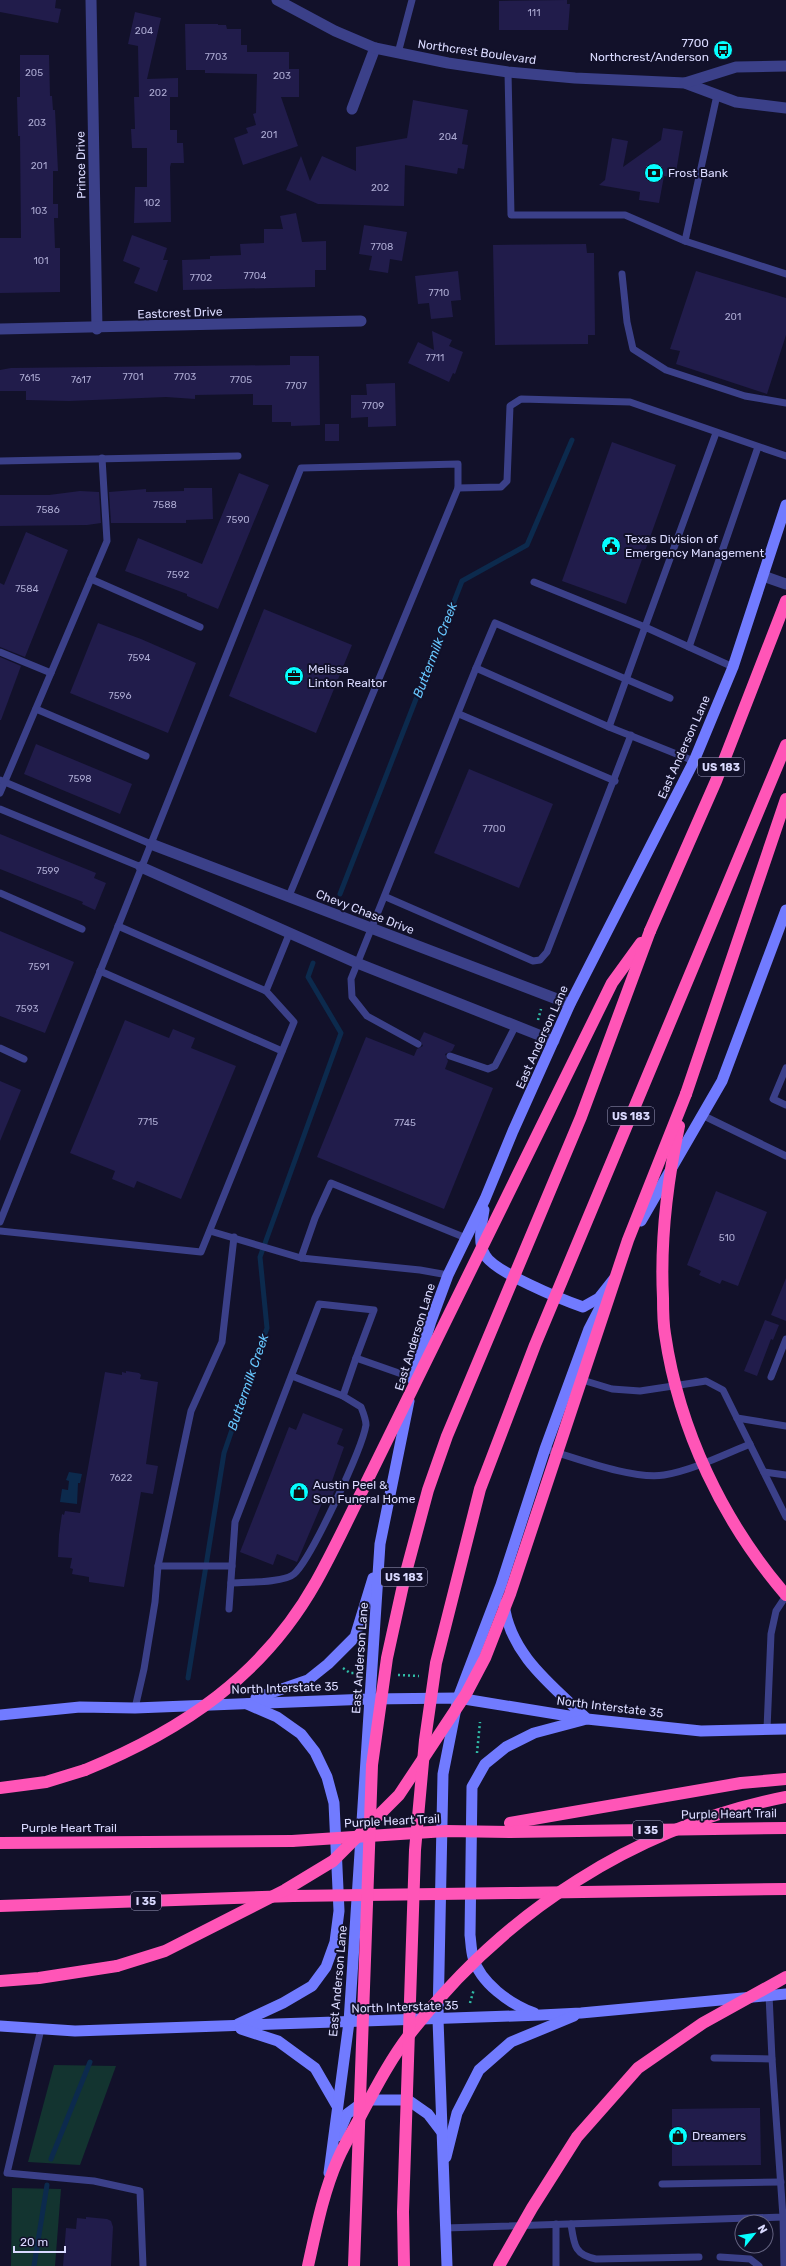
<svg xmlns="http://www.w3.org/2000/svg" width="786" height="2266" viewBox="0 0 786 2266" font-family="Rubik,sans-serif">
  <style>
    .green { fill: #133430 }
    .water { fill: #0c2a4d }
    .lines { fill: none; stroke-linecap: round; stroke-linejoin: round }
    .stream { stroke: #0c2a4d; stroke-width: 5 }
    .building { fill: #211c4b }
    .path { stroke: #30bda7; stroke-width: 2.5; stroke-dasharray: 2 3; stroke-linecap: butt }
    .service { stroke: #3b4089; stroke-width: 7 }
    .minor { stroke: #3b4089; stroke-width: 11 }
    .tertiary { stroke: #3b4089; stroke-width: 11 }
    .secondary { stroke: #717bff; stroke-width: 11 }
    .motorway { stroke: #ff55b7; stroke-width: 12 }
    .motorway-bridge { stroke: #ff55b7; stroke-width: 12 }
    .labels { text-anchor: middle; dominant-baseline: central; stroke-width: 4; stroke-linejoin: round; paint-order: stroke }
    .number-label { font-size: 10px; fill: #acaad2 }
    .shield { fill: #12112a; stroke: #9e9ebf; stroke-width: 1 }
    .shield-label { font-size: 11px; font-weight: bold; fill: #dadaff }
    .poi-label { font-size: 12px; fill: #dadaff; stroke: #12112a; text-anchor: start }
    .street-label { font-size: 12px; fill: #dadaff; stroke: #12112a }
    .water-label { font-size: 13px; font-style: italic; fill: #68c8ff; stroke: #12112a }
  </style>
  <rect width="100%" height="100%" fill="#12112a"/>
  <g class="green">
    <polygon points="54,2065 116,2066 80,2165 28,2162"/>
    <polygon points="12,2188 61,2189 55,2266 11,2266"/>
  </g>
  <polygon class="water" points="69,1472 82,1474 80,1483 78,1483 77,1504 60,1502 62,1489 68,1490 69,1481 66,1480"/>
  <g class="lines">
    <g class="stream">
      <polyline points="340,894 462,581 527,545 572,440"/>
      <polyline points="188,1678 224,1453 267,1328 260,1257 341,1033 308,977 313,963"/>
      <polyline points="51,2159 90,2062"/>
      <polyline points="34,2266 47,2185"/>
    </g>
  </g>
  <g class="building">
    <polygon points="0,0 56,0 55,8 61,9 58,23 0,12"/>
    <polygon points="567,0 567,4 570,4 568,30 499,30 499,1"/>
    <polygon points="135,12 161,18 147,79 178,78 178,97 170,97 170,130 177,130 177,143 183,143 184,163 171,163 170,167 171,222 134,223 135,187 147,187 147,148 132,148 131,129 135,129 134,97 139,97 138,46 128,44"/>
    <polygon points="185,24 218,24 218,25 226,25 227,29 241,29 241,45 247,45 247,52 289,52 289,69 299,69 299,97 281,97 298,146 243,165 234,138 248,133 246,128 256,125 253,114 256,113 257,74 205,73 205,70 186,70"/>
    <polygon points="20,55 49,55 50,96 52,96 53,110 55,110 58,171 53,171 53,204 58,204 58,218 54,218 55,248 60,248 60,292 0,293 0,238 21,238 20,136 18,136 17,97 20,97"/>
    <polygon points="413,100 468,110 462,144 468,145 464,169 458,168 457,174 405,165 404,206 318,204 286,190 301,156 310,181 322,156 356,171 356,147 407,138"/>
    <polygon points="663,128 683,131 675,178 664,176 659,203 639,200 640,192 599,185 605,180 612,138 628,141 623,167 661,140"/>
    <polygon points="296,213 302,242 326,241 326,270 315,270 315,287 183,290 182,260 210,259 210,256 241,255 240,244 264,243 264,229 283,229 280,216"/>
    <polygon points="364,225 407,232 402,261 390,259 388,273 369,270 372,256 359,254"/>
    <polygon points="132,235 167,248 163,260 168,260 157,292 134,283 140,268 123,261"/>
    <polygon points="586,244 587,253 594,253 595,335 588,335 588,344 495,345 493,245"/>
    <polygon points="458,271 461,300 451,301 453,317 431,319 429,303 418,304 415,276"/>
    <polygon points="696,271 786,298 786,335 767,394 676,364 680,351 670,349"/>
    <polygon points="432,331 452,340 449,346 463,352 455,374 453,373 449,382 408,363 418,342 434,350"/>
    <polygon points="290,356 319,356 320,425 291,426 291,422 272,422 272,405 253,405 253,394 195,395 195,399 166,397 69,401 26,400 26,391 0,391 0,370 11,368 290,365"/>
    <polygon points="395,383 396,426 368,427 368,417 351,418 351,395 367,395 366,384"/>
    <rect x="325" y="424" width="14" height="17"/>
    <polygon points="612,442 676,465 626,604 562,581"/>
    <polygon points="239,473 269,485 218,609 187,596 187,594 125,571 138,538 202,564"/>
    <polygon points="184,488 212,488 213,519 186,520 186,523 111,523 109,492 146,489 146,492 184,491"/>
    <polygon points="80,491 99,492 101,523 87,525 0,526 0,495 49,495"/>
    <polygon points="26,532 68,550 25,657 0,647 0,583 4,585"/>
    <polygon points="264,609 352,645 316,733 229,696"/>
    <polygon points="98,623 141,639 196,663 168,733 70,693"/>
    <polygon points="0,657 21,666 1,720 0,720"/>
    <polygon points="36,744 132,784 120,814 24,774"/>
    <polygon points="469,769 553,804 519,888 434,853"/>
    <polygon points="0,834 96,873 94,878 106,883 95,910 82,904 83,902 0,869"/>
    <polygon points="0,931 74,962 45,1033 0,1016"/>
    <polygon points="125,1020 169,1038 173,1029 195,1038 191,1048 236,1066 181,1199 137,1181 134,1188 112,1179 115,1171 70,1153"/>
    <polygon points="424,1032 455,1045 452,1051 445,1054 448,1061 445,1069 493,1088 444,1209 317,1157 366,1037 414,1056 417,1049 423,1046 420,1040"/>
    <polygon points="0,1081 21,1090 0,1141"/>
    <polygon points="716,1191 767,1212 738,1286 722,1280 720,1284 699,1275 701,1271 687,1265"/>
    <polygon points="786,1278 786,1321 771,1315"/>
    <polygon points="765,1320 779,1325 773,1340 771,1339 757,1376 744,1371"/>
    <polygon points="126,1371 139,1373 141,1375 140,1379 158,1382 146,1464 158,1466 153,1494 141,1492 124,1587 89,1582 89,1577 72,1574 73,1569 70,1568 72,1558 58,1557 59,1535 62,1514 64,1515 65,1511 80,1513 105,1372 122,1375 122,1372 126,1373"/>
    <polygon points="303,1413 343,1429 337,1444 344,1447 332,1481 338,1483 329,1503 323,1501 297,1562 277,1554 273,1565 240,1552 289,1427 296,1430"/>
    <polygon points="748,2108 760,2108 761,2165 672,2166 672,2109"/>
    <polygon points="86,2217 107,2219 111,2221 113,2227 111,2266 63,2266 66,2228 76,2229 77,2218 86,2219"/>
  </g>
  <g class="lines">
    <g class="path">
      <polyline points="720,53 721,39"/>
      <polyline points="538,1020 541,1009"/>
      <polyline points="343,1668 350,1673 359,1673"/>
      <polyline points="398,1675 419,1676"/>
      <polyline points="477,1753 480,1722"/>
      <polyline points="470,2003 474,1989"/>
    </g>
    <g class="service">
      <polyline points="398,53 412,0"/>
      <polyline points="508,72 511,215 625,215 685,241"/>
      <polyline points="717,95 685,241 786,274"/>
      <polyline points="622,274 627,322 633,349 666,370 745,396 786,403"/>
      <polyline points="0,461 238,456"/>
      <polyline points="458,488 501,487 507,481 510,406 521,399 630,402 786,456"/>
      <polyline points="91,579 200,627"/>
      <polyline points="534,582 645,627 716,433"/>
      <polyline points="689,647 758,447"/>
      <polyline points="0,652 51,673"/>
      <polyline points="476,668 495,623 670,698"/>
      <polyline points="36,709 146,756"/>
      <polyline points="459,714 615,781"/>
      <polyline points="609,727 645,627 733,667"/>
      <polyline points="0,780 151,844"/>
      <polyline points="0,793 107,541 102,458"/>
      <polyline points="0,809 141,867"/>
      <polyline points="0,893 82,929"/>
      <polyline points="386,897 533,961 540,960 547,952 631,735"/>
      <polyline points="100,971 282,1051"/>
      <polyline points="266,991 290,932"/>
      <polyline points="418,1044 367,1016 352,997 351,979 476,668 609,727 694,761"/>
      <polyline points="0,1048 24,1059"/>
      <polyline points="450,1056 488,1069 495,1066 516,1025"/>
      <polyline points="786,1068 773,1099 786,1105"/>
      <polyline points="702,1115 786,1156"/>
      <polyline points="0,1222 301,468 458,464 458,488 289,896"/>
      <polyline points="0,1231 201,1252 294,1022 266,991 118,926"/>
      <polyline points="210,1231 301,1258 420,1270 448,1275"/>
      <polyline points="301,1258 315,1218 331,1183 466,1238"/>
      <polyline points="771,1377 786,1339"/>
      <polyline points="579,1379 612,1389 640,1391 706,1381 723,1390 786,1517"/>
      <polyline points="343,1396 356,1358 413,1378"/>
      <polyline points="737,1418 786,1426"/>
      <path d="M545,1449C576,1458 633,1480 664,1475C693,1470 723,1455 750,1444"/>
      <polyline points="764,1472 786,1475"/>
      <polyline points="158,1566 232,1566"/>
      <path d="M231,1583C245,1582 284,1583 294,1574C311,1559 362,1449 366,1425C366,1420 363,1412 361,1407L343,1396L292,1376"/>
      <polyline points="229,1609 235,1522 319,1304 374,1310 356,1358"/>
      <polyline points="135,1708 144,1669 155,1602 158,1566 191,1411 222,1342 234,1237"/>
      <polyline points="767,1729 771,1634 776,1611 786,1596"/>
      <polyline points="41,2029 7,2173 94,2181 140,2191 143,2266"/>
      <polyline points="714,2058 772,2059"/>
      <polyline points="662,2184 781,2182"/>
      <polyline points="783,2217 784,2266"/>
      <path d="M571,2224C574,2244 574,2255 596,2259L699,2257"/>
      <polyline points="445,2228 783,2217 772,2059 769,1995"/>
      <polyline points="720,2257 750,2259 759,2266"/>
      <polyline points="556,2266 556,2224"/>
    </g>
    <g class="minor">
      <polyline points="91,0 97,329"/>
      <polyline points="352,109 375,48"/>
      <polyline points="0,329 361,321"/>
      <polyline points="151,844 570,1004"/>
      <polyline points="141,867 357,963 554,1041"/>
    </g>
    <g class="tertiary">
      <polyline points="277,0 335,31 375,48 448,63 508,72 575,78 685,83 736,102 786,108"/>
      <polyline points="685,83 736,67 786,66"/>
      <polyline points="763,576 786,584"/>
    </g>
    <g class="secondary">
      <path d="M484,1210C482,1223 477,1242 485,1255C494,1272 563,1300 583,1307L599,1298L614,1279"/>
      <polyline points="641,1221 722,1081 786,910"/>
      <polyline points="413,1380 431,1321 448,1275 485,1199 513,1131 570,1004 694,761 733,667 786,505"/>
      <path d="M504,1604C510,1655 553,1686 587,1719"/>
      <polyline points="256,1698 308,1680 328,1664 355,1637 373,1578"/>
      <polyline points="0,1715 80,1707 135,1708 370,1699 458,1698 587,1719 701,1731 786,1729"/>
      <path d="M534,2013C510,2004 480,1983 473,1957C471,1950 471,1942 470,1935L472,1787L485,1764L506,1747L534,1733L583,1720"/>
      <polyline points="238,2024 283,2003 312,1986 326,1967 335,1942 339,1911 334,1803 327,1777 315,1752 301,1734 277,1717 247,1704"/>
      <polyline points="0,2026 75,2031 541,2015 581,2013 786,1994"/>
      <polyline points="241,2029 278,2041 315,2068 337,2106"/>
      <polyline points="338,2136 347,2114 366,2100 408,2100 428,2114 441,2131"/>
      <polyline points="446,2157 457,2113 479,2070 511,2042 574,2016"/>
      <polyline points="329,2173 349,2022 380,1544 409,1401"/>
      <polyline points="447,2266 438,2019 443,1774 458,1698 501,1585 545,1449 589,1329 604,1300"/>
    </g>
    <g class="motorway">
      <polyline points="650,931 716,781 786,601"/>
      <polyline points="686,1094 786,799"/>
      <polyline points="0,1788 46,1782 85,1770"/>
      <polyline points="510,1823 741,1783 786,1779"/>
      <polyline points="510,1832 786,1828"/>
      <polyline points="0,1843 292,1841"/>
      <polyline points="517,1893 786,1889"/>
      <polyline points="0,1906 293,1896"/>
      <polyline points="0,1981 39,1978 117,1966"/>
    </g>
    <g class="motorway-bridge">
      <path d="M679,1126C667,1183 660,1239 663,1298C663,1310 663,1322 665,1334C679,1430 723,1522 786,1595"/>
      <path d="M85,1770C183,1730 263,1676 316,1582C325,1566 333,1550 341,1534L612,983L641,943"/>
      <polyline points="292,1841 446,1831 510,1832"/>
      <polyline points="293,1896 517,1893"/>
      <polyline points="117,1966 165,1951 285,1890 333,1861 399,1795 466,1694 485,1658 510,1594 628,1240 686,1094"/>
      <path d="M308,2266C316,2230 323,2193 338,2159C344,2145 352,2132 359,2119C375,2089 392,2056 413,2030C506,1911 637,1826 786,1797"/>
      <polyline points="354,2266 372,1765 387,1658 405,1576 428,1490 447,1436 581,1117 650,931"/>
      <polyline points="404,2266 403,2212 415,1850 425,1740 436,1663 480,1489 535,1345 786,745"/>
      <polyline points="499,2266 532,2208 577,2137 638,2068 703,2023 786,1977"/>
    </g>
  </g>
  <defs>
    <g id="bus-disc" transform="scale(1)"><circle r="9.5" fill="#06feff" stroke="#12112a"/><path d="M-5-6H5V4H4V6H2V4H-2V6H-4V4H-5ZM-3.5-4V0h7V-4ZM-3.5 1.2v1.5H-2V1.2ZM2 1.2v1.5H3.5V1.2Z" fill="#111"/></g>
    <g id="bank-disc" transform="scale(1)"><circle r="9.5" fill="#06feff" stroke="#12112a"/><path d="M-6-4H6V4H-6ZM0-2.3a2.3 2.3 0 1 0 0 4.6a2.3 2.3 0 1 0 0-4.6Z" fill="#111"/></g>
    <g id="civic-disc" transform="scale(1)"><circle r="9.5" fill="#06feff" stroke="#12112a"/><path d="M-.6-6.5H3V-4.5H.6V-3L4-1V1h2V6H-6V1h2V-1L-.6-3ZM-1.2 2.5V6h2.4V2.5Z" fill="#111"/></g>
    <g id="office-disc" transform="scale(1)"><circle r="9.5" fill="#06feff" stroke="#12112a"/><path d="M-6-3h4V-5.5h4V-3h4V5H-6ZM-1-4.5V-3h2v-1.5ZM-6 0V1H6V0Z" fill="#111"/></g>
    <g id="shop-disc" transform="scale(1)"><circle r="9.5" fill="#06feff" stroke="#12112a"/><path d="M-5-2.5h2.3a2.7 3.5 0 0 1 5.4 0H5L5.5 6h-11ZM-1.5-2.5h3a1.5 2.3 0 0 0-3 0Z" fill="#111"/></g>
  </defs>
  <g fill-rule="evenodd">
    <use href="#bus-disc" x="723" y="50"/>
    <use href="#bank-disc" x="654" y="173"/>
    <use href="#civic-disc" x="611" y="546"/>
    <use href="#office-disc" x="294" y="676"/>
    <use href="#shop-disc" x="299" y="1492"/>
    <use href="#shop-disc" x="678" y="2136"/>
  </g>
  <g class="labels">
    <g class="number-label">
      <text x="534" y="13">111</text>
      <text x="144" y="31">204</text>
      <text x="216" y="57">7703</text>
      <text x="34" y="73">205</text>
      <text x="282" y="76">203</text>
      <text x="158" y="93">202</text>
      <text x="37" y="123">203</text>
      <text x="269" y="135">201</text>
      <text x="448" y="137">204</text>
      <text x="39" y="166">201</text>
      <text x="380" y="188">202</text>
      <text x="152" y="203">102</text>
      <text x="39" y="211">103</text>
      <text x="382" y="247">7708</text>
      <text x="41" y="261">101</text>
      <text x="255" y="276">7704</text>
      <text x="201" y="278">7702</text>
      <text x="439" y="293">7710</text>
      <text x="733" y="317">201</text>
      <text x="435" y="358">7711</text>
      <text x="133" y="377">7701</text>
      <text x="185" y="377">7703</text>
      <text x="30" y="378">7615</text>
      <text x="81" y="380">7617</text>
      <text x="241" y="380">7705</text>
      <text x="296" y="386">7707</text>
      <text x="373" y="406">7709</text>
      <text x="165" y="505">7588</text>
      <text x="48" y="510">7586</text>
      <text x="238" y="520">7590</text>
      <text x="178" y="575">7592</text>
      <text x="27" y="589">7584</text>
      <text x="139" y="658">7594</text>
      <text x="120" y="696">7596</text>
      <text x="80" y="779">7598</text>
      <text x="494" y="829">7700</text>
      <text x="48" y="871">7599</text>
      <text x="39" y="967">7591</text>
      <text x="27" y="1009">7593</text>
      <text x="148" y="1122">7715</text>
      <text x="405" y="1123">7745</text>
      <text x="727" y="1238">510</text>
      <text x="121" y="1478">7622</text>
    </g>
    <g class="shield">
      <rect x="698" y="758" width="46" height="18" rx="3"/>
      <rect x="608" y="1107" width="46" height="18" rx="3"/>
      <rect x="381" y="1568" width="46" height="18" rx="3"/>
      <rect x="633" y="1821" width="30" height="18" rx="3"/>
      <rect x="131" y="1892" width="30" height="18" rx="3"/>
    </g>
    <g class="shield-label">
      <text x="721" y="767">US 183</text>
      <text x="631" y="1116">US 183</text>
      <text x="404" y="1577">US 183</text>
      <text x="648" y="1830">I 35</text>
      <text x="146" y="1901">I 35</text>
    </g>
    <g class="poi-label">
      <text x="709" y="43" text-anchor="end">7700<tspan x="709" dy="14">Northcrest/Anderson</tspan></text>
      <text x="668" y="173">Frost Bank</text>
      <text x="625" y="539">Texas Division of<tspan x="625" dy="14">Emergency Management</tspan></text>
      <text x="308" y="669">Melissa<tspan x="308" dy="14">Linton Realtor</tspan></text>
      <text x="313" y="1485">Austin Peel &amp;<tspan x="313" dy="14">Son Funeral Home</tspan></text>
      <text x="692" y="2136">Dreamers</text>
    </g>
    <g class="street-label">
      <text transform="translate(477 52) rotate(8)">Northcrest Boulevard</text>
      <text transform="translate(81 165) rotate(-91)">Prince Drive</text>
      <text transform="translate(180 313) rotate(-2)">Eastcrest Drive</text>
      <text transform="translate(684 747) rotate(-66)">East Anderson Lane</text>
      <text transform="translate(365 912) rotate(21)">Chevy Chase Drive</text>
      <text transform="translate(542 1037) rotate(-66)">East Anderson Lane</text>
      <text transform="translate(415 1337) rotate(-73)">East Anderson Lane</text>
      <text transform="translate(360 1658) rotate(-86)">East Anderson Lane</text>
      <text transform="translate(285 1688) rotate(-2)">North Interstate 35</text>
      <text transform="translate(610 1707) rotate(7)">North Interstate 35</text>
      <text transform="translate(729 1814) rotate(-1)">Purple Heart Trail</text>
      <text transform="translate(392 1821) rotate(-3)">Purple Heart Trail</text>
      <text x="69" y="1828">Purple Heart Trail</text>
      <text transform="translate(338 1981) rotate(-85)">East Anderson Lane</text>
      <text transform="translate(405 2007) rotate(-2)">North Interstate 35</text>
    </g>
    <g class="water-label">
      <text transform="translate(435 650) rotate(-69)">Buttermilk Creek</text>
      <text transform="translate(248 1382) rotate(-71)">Buttermilk Creek</text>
    </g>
  </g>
  <g transform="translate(754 2234) rotate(60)"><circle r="19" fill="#12112a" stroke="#62617f"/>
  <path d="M0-3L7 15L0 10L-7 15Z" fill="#06feff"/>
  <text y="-6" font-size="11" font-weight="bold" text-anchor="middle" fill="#dadaff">N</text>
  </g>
  <path d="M14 2246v6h51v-6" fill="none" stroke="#dadaff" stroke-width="2"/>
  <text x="20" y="2246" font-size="12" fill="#dadaff" stroke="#12112a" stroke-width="3" paint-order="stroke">20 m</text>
</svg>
